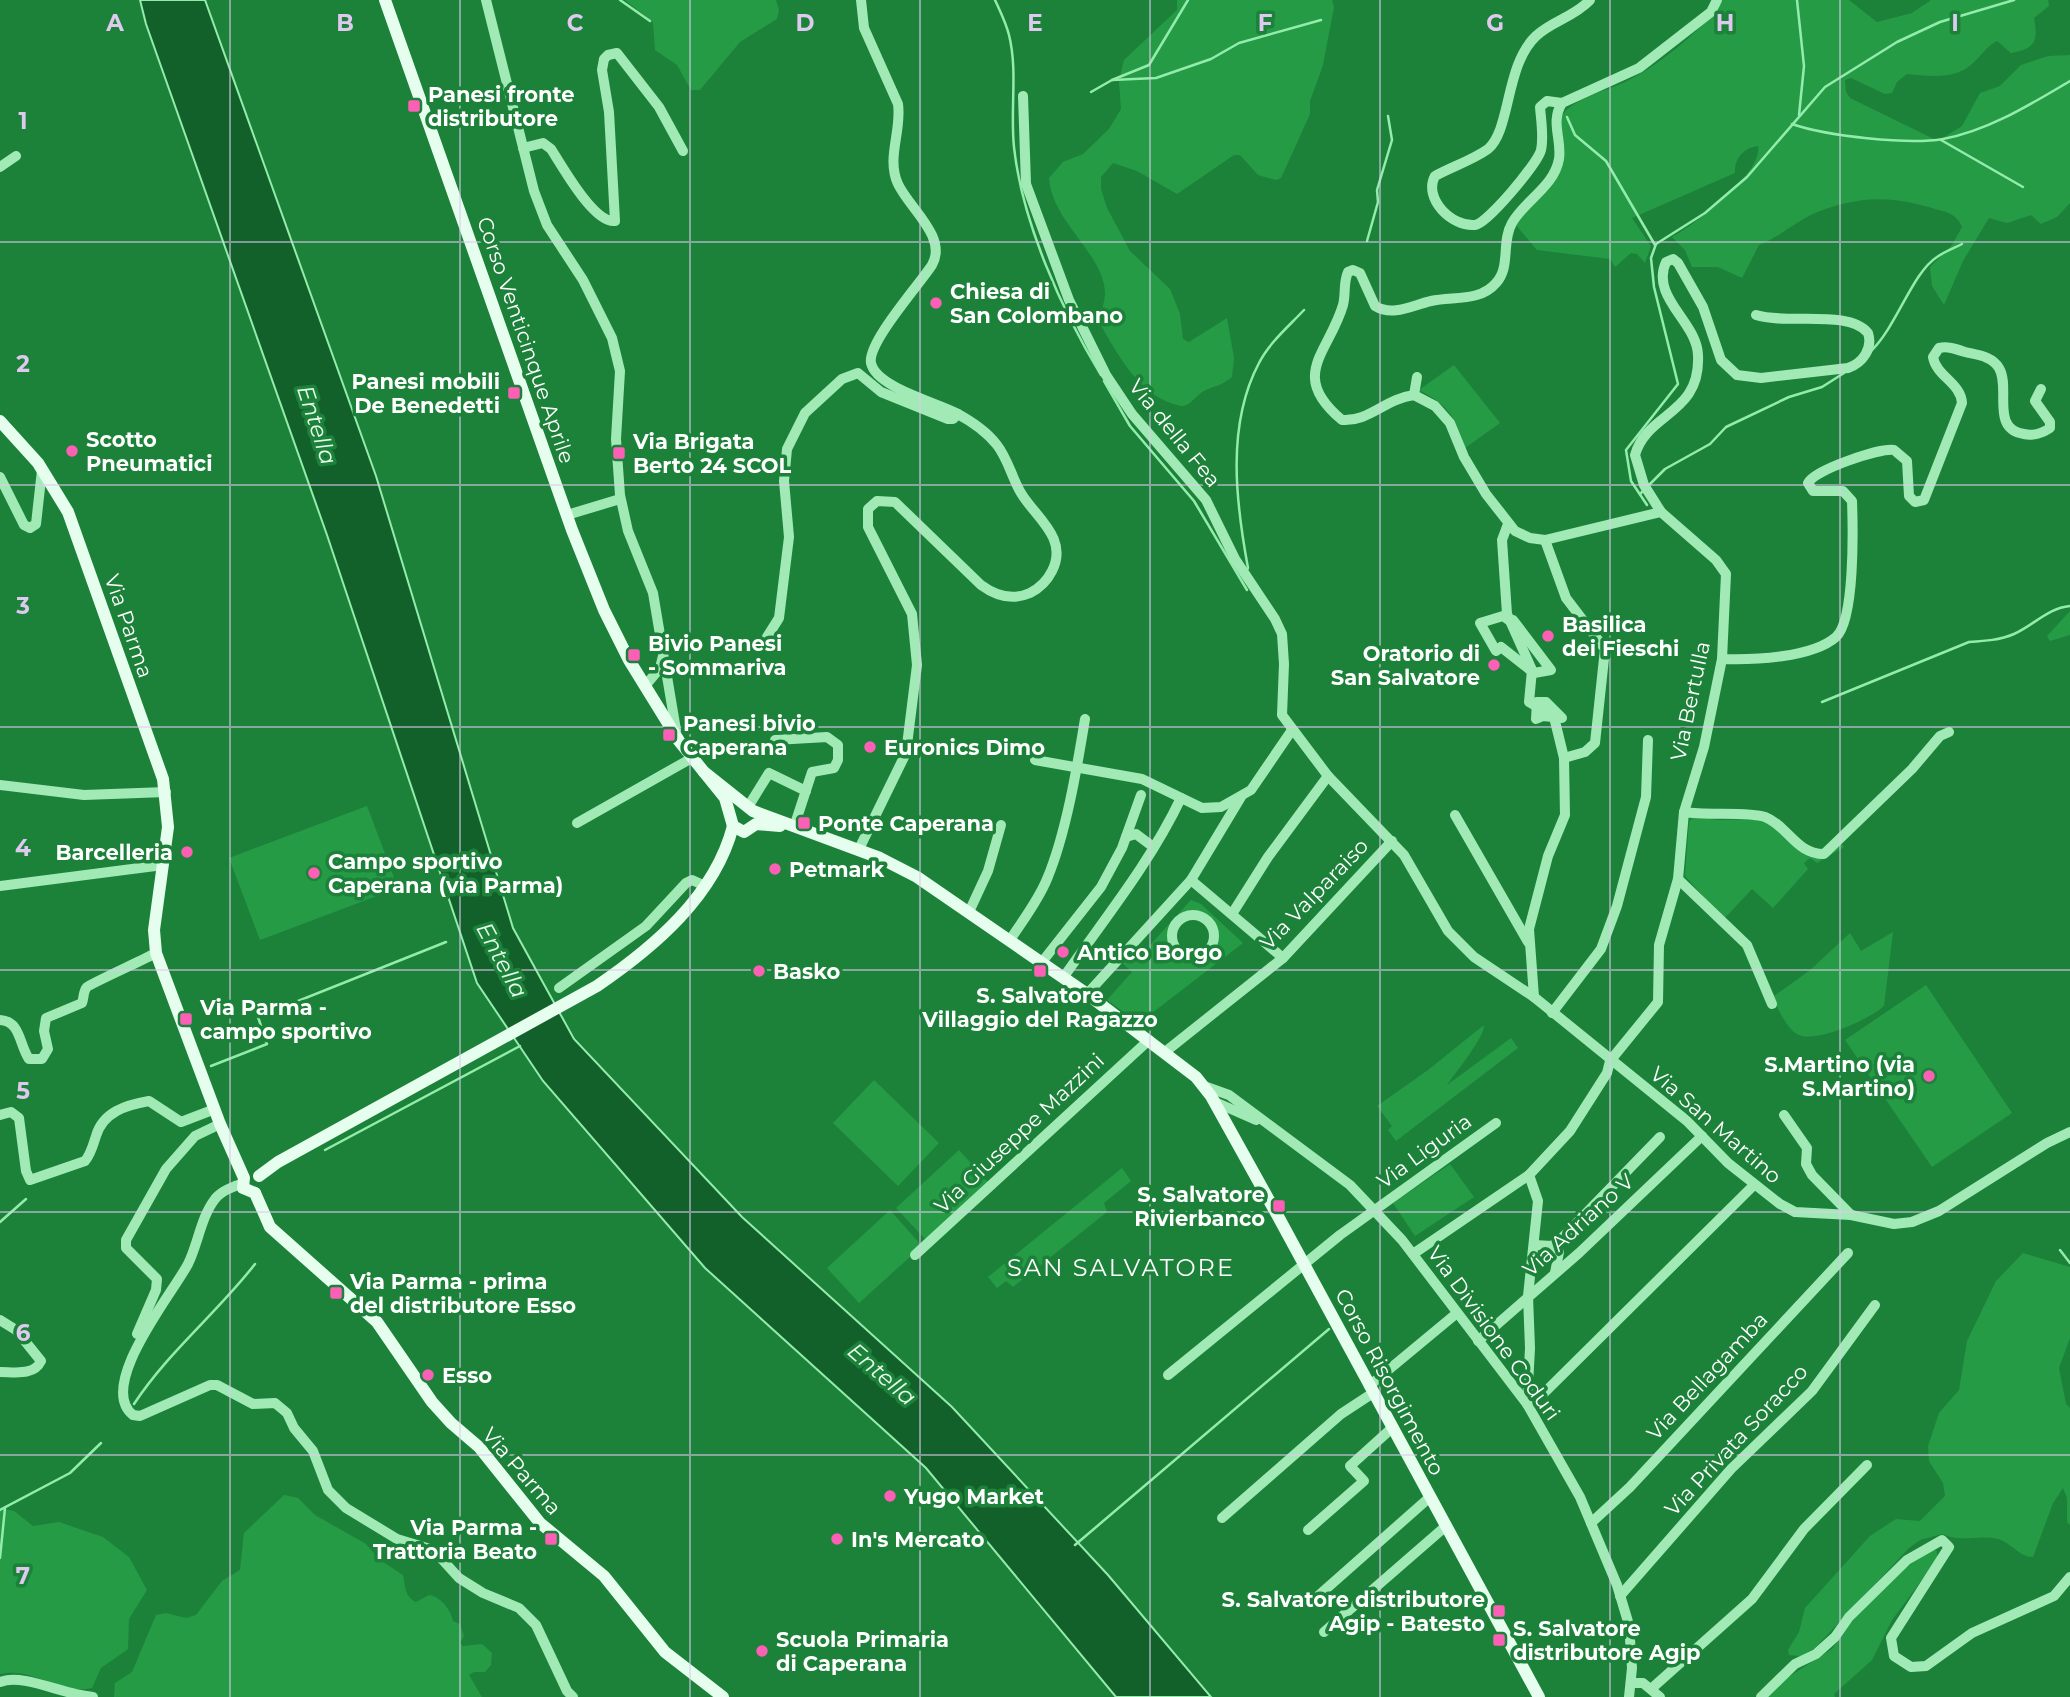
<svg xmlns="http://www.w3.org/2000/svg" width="2070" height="1697" viewBox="0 0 2070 1697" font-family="Montserrat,sans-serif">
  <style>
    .green { fill: #259b46; fill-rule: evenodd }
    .water { fill: #13612a; stroke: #94ecac; stroke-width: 2 }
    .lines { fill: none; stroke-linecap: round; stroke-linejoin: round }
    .stream { stroke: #94ecac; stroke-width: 2.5 }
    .minor { stroke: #a1eab6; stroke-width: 10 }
    .major { stroke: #e5feee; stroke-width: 12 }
    .grid { fill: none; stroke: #decaef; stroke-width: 2; stroke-opacity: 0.55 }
    .poi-dot { fill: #fb5fb6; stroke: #1c823a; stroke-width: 2.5 }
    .labels { text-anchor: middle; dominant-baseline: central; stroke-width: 7; stroke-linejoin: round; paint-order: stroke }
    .poi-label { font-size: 21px; font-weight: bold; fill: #fff; stroke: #1c823a; text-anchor: start }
    .street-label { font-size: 21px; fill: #fff; stroke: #1c823a }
    .water-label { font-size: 23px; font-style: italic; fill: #e6fbec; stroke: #1c823a }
    .quarter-label { font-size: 24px; letter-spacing: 2px; fill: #fff; stroke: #1c823a }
    .grid-label { font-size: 23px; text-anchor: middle; font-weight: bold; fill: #decaef; stroke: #1c823a; stroke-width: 7; stroke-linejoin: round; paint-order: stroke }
  </style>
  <rect width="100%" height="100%" fill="#1c823a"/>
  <g class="green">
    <polygon points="625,0 776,0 779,10 777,19 740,42 700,90 691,90 677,65 655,50 653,22"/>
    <path d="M1177,0H1332L1334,7L1323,65L1310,101V114L1281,178L1276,180L1258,175L1240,155H1234L1177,194L1137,171L1113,163L1101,177V189L1107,208L1130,251L1170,289L1180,314L1183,339L1189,342L1227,318L1234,358L1232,377C1218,388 1215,385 1204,391C1197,394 1190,407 1181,406C1140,398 1118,355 1099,322C1101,313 1104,304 1105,295C1106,255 1052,223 1049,178L1063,162L1083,154L1109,129L1121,109L1119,81L1124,60L1177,10Z"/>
    <path d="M1720,0H1849L1877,22L1912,13L1931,0H2048L2049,6L2034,18C2038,40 2037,48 2011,53L1997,41C1987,46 1981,56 1972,64C1954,80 1929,76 1907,74L1897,82L1892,93L1885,94L1851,78L1845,80L1846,92L1850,98L1938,141L1962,126L1980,93L2000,86L2021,65L2048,56L2070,55V203L2057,217L2041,224L2031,215L2007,223L1989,218L1963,261L1944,305L1932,286L1930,267L1952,245L1962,227C1957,213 1945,212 1932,208C1889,195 1857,196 1815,213C1795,222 1779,237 1759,245L1742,278L1718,267H1692L1685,250L1672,237C1694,226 1764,172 1758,146C1744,148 1734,158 1735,173L1632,218L1651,246L1645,263L1637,254L1631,253L1615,267L1610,259L1537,250L1515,224L1554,179L1560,118C1573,97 1609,91 1631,79C1658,65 1707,28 1720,0Z"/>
    <path d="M1454,365L1500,423L1465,448C1455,416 1449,406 1419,390Z"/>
    <polygon points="2070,611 2070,635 2050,641 2047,636"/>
    <polygon points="367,806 398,888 260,940 229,858"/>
    <polygon points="1693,817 1719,820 1764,819 1814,856 1841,843 1844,847 1817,863 1810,858 1804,863 1808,869 1773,908 1752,889 1724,919 1685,876 1689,822"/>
    <path d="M1191,900L1201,904L1243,943L1139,1023L1107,1000L1132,972L1120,961L1132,948L1141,955ZM1194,914L1211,924L1214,939L1207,952L1193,957L1179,951L1172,933L1180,919Z"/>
    <path d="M1893,932L1884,1006C1870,1019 1817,1043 1799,1035C1787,1030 1780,1011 1773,1000L1774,996L1809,971L1850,933L1861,951Z"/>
    <polygon points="1926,985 2012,1113 1932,1167 1845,1040"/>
    <path d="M1484,1025C1485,1037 1455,1073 1447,1085L1511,1038L1518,1048L1396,1141L1388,1130L1392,1126L1377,1106L1428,1070Z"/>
    <polygon points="874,1080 939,1143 898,1186 833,1123"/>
    <polygon points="959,1150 989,1183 927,1241 896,1208"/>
    <polygon points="1450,1164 1474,1197 1415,1236 1393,1203"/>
    <polygon points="1122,1168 1131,1181 1104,1203 1107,1212 1013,1287 1006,1281 997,1288 988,1277"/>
    <polygon points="890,1210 922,1246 859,1303 827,1268"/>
    <path d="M2023,1253L2070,1267V1338L2059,1368L2066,1404L2070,1408V1525L2067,1522V1498L2063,1488L2053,1503L2033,1557C2019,1557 2012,1543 1998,1539C1979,1534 1961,1543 1942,1534L1920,1540L1909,1548L1815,1648L1801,1656L1789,1655L1788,1650L1799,1632L1805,1608L1870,1536L1896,1519L1920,1521L1945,1496L1943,1483L1929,1461L1928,1446L1939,1413L1959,1390L1967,1341L1996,1281Z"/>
    <path d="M284,1495L298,1498L315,1515L366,1544L380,1560L403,1575C405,1586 405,1597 416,1602L429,1595C440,1596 451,1610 453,1621L460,1624L464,1636L460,1643L463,1646L482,1644L492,1653L491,1665L485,1672H474L469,1675L482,1697H114L115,1683L132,1672L156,1615L166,1613L186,1618L196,1615L222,1581L240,1570L244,1533Z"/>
    <path d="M3,1509L14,1511L33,1526L59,1522L103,1537L129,1557L147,1590L129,1619L128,1649L101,1668L92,1688C59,1696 34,1666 0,1674V1511Z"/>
    <polygon points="1933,1549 1937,1551 1937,1560 1892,1620 1872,1660 1834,1694 1835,1697 1767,1697 1784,1680 1832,1649 1860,1611 1902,1570"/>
  </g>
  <polygon class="water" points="140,0 205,0 376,476 513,928 574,1039 742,1217 952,1407 1108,1575 1211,1697 1116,1697 926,1468 705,1268 543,1081 477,983 327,535 146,24"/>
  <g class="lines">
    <g class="stream">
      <polyline points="620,0 650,21"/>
      <path d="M995,0C1000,11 1006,23 1009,35C1018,71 1010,110 1014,147C1022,222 1062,311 1101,375"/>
      <polyline points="1797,0 1804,66 1799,115"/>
      <polyline points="1112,80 1156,78 1211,59 1239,43 1321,20"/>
      <polyline points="1091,92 1112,80 1149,65 1188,0"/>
      <polyline points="1567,117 1575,135 1606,161 1655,245"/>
      <path d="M1792,124C1826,136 1908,145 1943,139C1988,131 2031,104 2070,81"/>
      <polyline points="1941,140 2023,187"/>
      <polyline points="1367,241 1378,202 1377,190 1392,140 1388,116"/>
      <path d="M1871,351C1897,326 1912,273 1937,257C1944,252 1954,248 1962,244"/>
      <polyline points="1104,381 1130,426 1194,501 1247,590"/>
      <polyline points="1640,494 1665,469 1710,444 1726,427 1789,397 1822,387 1844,373"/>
      <polyline points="1647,505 1631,481 1626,450 1678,384 1654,287 1651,258 1656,244 1705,213 1747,177 1825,87 1897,42 1940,22 2014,0"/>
      <path d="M1246,572L1248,568C1236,503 1226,425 1259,363C1269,343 1289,326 1304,310"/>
      <path d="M1822,702L1969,642C1985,641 2000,640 2014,634C2034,625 2048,608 2070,606"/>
      <polyline points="211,1066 267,1044 258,1017 446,942"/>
      <polyline points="325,1150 520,1046"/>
      <polyline points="0,1222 26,1199"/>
      <polyline points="2060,1250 2070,1263"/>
      <path d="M134,1404C168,1352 217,1313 255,1264"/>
      <polyline points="0,1510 70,1473 101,1443"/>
      <polyline points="1075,1545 1329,1329"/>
      <polyline points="0,1558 5,1508"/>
    </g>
    <g class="minor">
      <polyline points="486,0 534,191 547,225 583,280 612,338 620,371 616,439 620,495 628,531 653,593 676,730"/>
      <polyline points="1023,96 1026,184 1069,300 1106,375 1132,414 1206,500 1235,559 1275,619 1282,634 1284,664 1282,715 1328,776 1404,855 1448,931 1474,957 1534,997"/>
      <path d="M1562,103L1547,101L1540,107C1541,120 1544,137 1541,150C1538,163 1487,224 1475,225C1451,227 1423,198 1435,176C1451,167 1473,160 1488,149C1511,130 1505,65 1536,36C1552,21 1574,17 1590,0"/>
      <path d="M523,148L543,143L551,149C562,166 594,224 615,221L609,112L602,70L604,59L608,55L617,53L659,107L683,151"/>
      <polyline points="0,167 16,156"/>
      <path d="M1414,395C1385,399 1369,422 1342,420C1288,375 1329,353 1343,305C1346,294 1343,283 1348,272L1353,270L1360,273L1375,306C1393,317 1413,305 1431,301C1453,296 1480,302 1496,283C1511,267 1501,242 1512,223C1525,200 1554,187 1559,159C1562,139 1550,122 1562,103L1639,68L1711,12L1717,0"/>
      <polyline points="1414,395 1417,377"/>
      <polyline points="0,477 24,525 30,528 36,524 42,470"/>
      <path d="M1661,512L1644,485L1635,455C1647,412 1701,415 1698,355C1697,322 1650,297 1666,262L1673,259L1678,263L1703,307L1721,360L1737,375L1761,378L1848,368C1863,363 1873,348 1868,333C1849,309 1787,325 1756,315"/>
      <polyline points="567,515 620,499"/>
      <polyline points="1508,524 1502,540 1507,614 1532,670 1529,702 1554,717 1564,758 1565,815 1548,856 1529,929 1534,997 1687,1121 1728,1163 1780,1204 1795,1212 1851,1215 1894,1224 1912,1222 1939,1211 2047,1143 2070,1132"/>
      <polyline points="1545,540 1566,598 1605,649 1595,743 1585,752 1564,758"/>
      <polygon points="1503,616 1510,621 1513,620 1551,670 1534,673 1501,647 1496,651 1480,623"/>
      <polyline points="767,637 779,618 789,537 784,481 787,449 805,413 842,379 858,373 881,392 948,419 953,419 958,414"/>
      <path d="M1722,659C1753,660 1812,658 1836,637C1855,620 1853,528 1852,501L1843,491H1813L1808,483C1814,470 1879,448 1894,450L1907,461L1909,496L1915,502L1924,500L1962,403C1961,383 1936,376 1933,357L1939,348C1948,346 1956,349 1965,352C1977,355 1992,356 1999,368C2011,388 1990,429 2024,434C2033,436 2043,433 2050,428V422L2035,401L2041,389"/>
      <polyline points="645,686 660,668 663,656"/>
      <polygon points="1537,702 1546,702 1562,718 1543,716 1536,719"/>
      <polyline points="775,740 827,737 838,745 838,760 834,768 812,772 794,827"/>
      <polyline points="1035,760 1142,779 1202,808 1221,807 1251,790 1292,730"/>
      <polyline points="0,785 84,795 166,792"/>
      <polyline points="748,807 769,773 806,791"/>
      <path d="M1684,812C1707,816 1748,811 1765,817C1788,826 1796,854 1824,854L1912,769L1940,736L1949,732"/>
      <polyline points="1455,815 1528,942"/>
      <polyline points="577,823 692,758"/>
      <polyline points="1126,837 1136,834 1152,846"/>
      <path d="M859,849L906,753L917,665L912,614L868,527V509L877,501L895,502L981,585C996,596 1012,601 1030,593C1040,588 1047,581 1052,571C1069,538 1035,517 1021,493C1012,478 1008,459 997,445C987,432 971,421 956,413C935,402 876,387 871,363C867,343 919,285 932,265C948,237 909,208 898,184C886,158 902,131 898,104L864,28L861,0"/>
      <polyline points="1678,879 1747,945 1772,1004"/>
      <polyline points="1191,880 1283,958"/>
      <polyline points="0,886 163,865"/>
      <polyline points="969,912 988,871 1001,825"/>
      <polyline points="1232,914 1268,857 1328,776"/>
      <circle cx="1193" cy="936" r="21"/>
      <path d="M1010,940C1023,920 1038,901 1047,879C1066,834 1077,768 1085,719"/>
      <polyline points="1042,962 1101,887 1122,848 1141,795"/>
      <path d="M1063,978C1105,918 1150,863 1181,798"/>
      <polyline points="559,988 646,926 686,883 692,880 703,885"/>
      <polyline points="1087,994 1191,880 1241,797"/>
      <polyline points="1552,1013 1601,949 1617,906 1646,797 1648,740"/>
      <path d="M0,1020C21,1021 19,1045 29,1059H42L48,1049L44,1031L46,1018L82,1003C84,998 83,991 87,987C90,984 145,959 156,953"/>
      <polyline points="1165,1052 1283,958 1392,841"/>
      <polyline points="1204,1086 1229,1095 1350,1185 1402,1240 1527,1404 1580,1497 1617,1585 1629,1625 1632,1668 1629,1697"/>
      <polyline points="1215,1102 1256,1120"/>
      <path d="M0,1115L11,1112L19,1118L26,1171L30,1180L85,1161C91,1154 93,1145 96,1136C103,1112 126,1105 149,1101L181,1122L215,1109"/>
      <polyline points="1784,1115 1807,1148 1806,1164 1812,1175 1851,1215"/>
      <polyline points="1529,1175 1538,1201 1528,1296 1530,1348 1527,1404 1544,1393 1754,1185"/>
      <path d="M242,1184C233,1186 220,1192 215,1199C201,1217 198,1244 188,1264C173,1293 96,1386 133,1415L140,1416L210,1385H217L253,1404L275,1403L287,1413L294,1428L313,1451L328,1490L346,1508L397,1539L427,1548L439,1556L459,1578L483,1593L519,1608L536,1625L567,1691L573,1697"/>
      <polyline points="1534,1245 1552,1246 1562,1238 1660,1137"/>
      <polyline points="1552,1246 1559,1252 1555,1273"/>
      <polyline points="1413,1254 1529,1175 1570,1131 1607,1073 1610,1061 1658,1002 1659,945 1678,879 1684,812 1704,747 1722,659 1726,574 1716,560 1661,512 1545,540 1530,538 1515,531 1486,494 1464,457 1450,423 1435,406 1414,395"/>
      <polyline points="915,1255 1149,1040"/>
      <path d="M0,1320L16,1330L41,1361C34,1376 15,1372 0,1372"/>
      <polyline points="137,1334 156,1290 157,1279 126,1248 126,1240 166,1169 195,1136 220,1124"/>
      <polyline points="1478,1341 1579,1253 1702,1136"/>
      <polyline points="1168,1375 1340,1235 1496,1123"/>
      <polyline points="1369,1386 1457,1313"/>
      <polyline points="1222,1518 1341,1414 1373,1393"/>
      <polyline points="1591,1523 1630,1487 1848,1253"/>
      <polyline points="1308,1530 1364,1481 1350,1466 1392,1428"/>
      <polyline points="1318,1596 1430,1497"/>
      <polyline points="1620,1596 1731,1469 1812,1391 1875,1305"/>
      <polyline points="1324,1632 1446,1526"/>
      <path d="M0,1682C24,1673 63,1695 93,1697"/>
      <polyline points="1632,1683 1643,1683 1660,1697"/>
      <polyline points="1651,1689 1752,1599 1804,1529 1867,1465"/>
      <polyline points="1761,1697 1795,1664 1816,1654 1835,1637 1849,1617 1907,1560 1942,1540 1949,1547 1891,1638 1894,1656 1911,1667 1926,1666 1972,1633 2054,1596 2070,1577"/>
    </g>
    <g class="major">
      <polyline points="385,0 572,530 604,610 629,660 679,741 725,798 733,826 744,832 756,824 780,826"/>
      <polyline points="0,421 38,463 68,512 163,779 168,827 154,930 156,953 220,1124 244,1178 243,1188 255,1193"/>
      <polyline points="704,772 753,811 880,858 917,877 1087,994 1196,1077 1211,1096 1280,1220 1539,1697"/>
      <path d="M259,1176L278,1162L597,986C654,947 715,896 733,826"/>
      <polyline points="255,1193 270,1227 377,1322 432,1402 451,1423 479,1447 540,1523 604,1576 665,1652 723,1697"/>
    </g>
  </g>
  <path class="grid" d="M230,0V1697M460,0V1697M690,0V1697M920,0V1697M1150,0V1697M1380,0V1697M1610,0V1697M1840,0V1697M0,242H2070M0,485H2070M0,727H2070M0,970H2070M0,1212H2070M0,1455H2070"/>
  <g class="poi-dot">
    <rect x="407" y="99" width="14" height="14" rx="3.5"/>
    <circle cx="936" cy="303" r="7"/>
    <rect x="507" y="386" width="14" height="14" rx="3.5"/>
    <circle cx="72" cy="451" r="7"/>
    <rect x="612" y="446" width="14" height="14" rx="3.5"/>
    <circle cx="1548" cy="636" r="7"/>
    <rect x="627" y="648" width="14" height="14" rx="3.5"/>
    <circle cx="1494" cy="665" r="7"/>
    <rect x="662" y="728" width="14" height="14" rx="3.5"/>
    <circle cx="870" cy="747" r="7"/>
    <rect x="797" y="816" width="14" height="14" rx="3.5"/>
    <circle cx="187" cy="852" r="7"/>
    <circle cx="775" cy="869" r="7"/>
    <circle cx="314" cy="873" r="7"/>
    <circle cx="1063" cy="952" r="7"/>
    <circle cx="759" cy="971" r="7"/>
    <rect x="1033" y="964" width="14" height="14" rx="3.5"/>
    <rect x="179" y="1012" width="14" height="14" rx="3.5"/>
    <circle cx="1929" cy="1076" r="7"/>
    <rect x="1272" y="1199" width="14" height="14" rx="3.5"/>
    <rect x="329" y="1286" width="14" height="14" rx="3.5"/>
    <circle cx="428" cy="1375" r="7"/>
    <circle cx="890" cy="1496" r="7"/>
    <rect x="544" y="1532" width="14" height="14" rx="3.5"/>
    <circle cx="837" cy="1539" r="7"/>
    <rect x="1492" y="1604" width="14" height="14" rx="3.5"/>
    <rect x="1492" y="1633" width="14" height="14" rx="3.5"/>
    <circle cx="762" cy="1651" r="7"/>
  </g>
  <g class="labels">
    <g class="poi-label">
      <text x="428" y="94">Panesi fronte<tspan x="428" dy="24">distributore</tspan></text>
      <text x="950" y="291">Chiesa di<tspan x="950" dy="24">San Colombano</tspan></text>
      <text x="500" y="381" text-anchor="end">Panesi mobili<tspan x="500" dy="24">De Benedetti</tspan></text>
      <text x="86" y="439">Scotto<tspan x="86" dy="24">Pneumatici</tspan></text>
      <text x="633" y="441">Via Brigata<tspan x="633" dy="24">Berto 24 SCOL</tspan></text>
      <text x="1562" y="624">Basilica<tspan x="1562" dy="24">dei Fieschi</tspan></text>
      <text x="648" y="643">Bivio Panesi<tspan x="648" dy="24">- Sommariva</tspan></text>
      <text x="1480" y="653" text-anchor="end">Oratorio di<tspan x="1480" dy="24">San Salvatore</tspan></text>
      <text x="683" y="723">Panesi bivio<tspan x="683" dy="24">Caperana</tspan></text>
      <text x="884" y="747">Euronics Dimo</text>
      <text x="818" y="823">Ponte Caperana</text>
      <text x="173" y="852" text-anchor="end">Barcelleria</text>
      <text x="328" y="861">Campo sportivo<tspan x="328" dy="24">Caperana (via Parma)</tspan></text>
      <text x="789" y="869">Petmark</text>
      <text x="1077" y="952">Antico Borgo</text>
      <text x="773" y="971">Basko</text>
      <text x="1040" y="995" text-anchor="middle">S. Salvatore<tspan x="1040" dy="24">Villaggio del Ragazzo</tspan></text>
      <text x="200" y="1007">Via Parma -<tspan x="200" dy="24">campo sportivo</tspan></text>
      <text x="1915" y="1064" text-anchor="end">S.Martino (via<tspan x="1915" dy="24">S.Martino)</tspan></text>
      <text x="1265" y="1194" text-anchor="end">S. Salvatore<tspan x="1265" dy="24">Rivierbanco</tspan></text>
      <text x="350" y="1281">Via Parma - prima<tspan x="350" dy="24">del distributore Esso</tspan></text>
      <text x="442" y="1375">Esso</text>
      <text x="904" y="1496">Yugo Market</text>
      <text x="537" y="1527" text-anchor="end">Via Parma -<tspan x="537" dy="24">Trattoria Beato</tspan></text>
      <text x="851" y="1539">In's Mercato</text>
      <text x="1485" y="1599" text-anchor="end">S. Salvatore distributore<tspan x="1485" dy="24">Agip - Batesto</tspan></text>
      <text x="1513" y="1628">S. Salvatore<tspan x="1513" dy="24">distributore Agip</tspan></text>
      <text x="776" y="1639">Scuola Primaria<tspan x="776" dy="24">di Caperana</tspan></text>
    </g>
    <g class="street-label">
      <text transform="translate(526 340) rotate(71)">Corso Venticinque Aprile</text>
      <text transform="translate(1175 433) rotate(51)">Via della Fea</text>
      <text transform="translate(129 626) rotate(71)">Via Parma</text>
      <text transform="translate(1690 701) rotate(-78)">Via Bertulla</text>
      <text transform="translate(1314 894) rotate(-46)">Via Valparaiso</text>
      <text transform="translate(1716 1125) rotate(41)">Via San Martino</text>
      <text transform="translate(1019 1133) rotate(-43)">Via Giuseppe Mazzini</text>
      <text transform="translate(1424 1151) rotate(-36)">Via Liguria</text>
      <text transform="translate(1578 1225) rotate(-42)">Via Adriano V</text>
      <text transform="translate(1494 1333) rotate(54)">Via Divisione Coduri</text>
      <text transform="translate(1707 1376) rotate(-47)">Via Bellagamba</text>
      <text transform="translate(1390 1382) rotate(62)">Corso Risorgimento</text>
      <text transform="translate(1736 1440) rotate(-47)">Via Privata Soracco</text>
      <text transform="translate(522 1471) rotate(49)">Via Parma</text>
    </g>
    <g class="water-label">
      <text transform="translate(317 425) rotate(72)">Entella</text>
      <text transform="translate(502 960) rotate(62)">Entella</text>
      <text transform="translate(882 1374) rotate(41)">Entella</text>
    </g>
    <g class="quarter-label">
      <text x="1121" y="1267">SAN SALVATORE</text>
    </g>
  </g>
  <g class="grid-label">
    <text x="115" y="31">A</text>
    <text x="345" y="31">B</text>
    <text x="575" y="31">C</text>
    <text x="805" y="31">D</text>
    <text x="1035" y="31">E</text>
    <text x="1265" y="31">F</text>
    <text x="1495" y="31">G</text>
    <text x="1725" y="31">H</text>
    <text x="1955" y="31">I</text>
    <text x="23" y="129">1</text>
    <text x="23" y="372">2</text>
    <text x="23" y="614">3</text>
    <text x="23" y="856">4</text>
    <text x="23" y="1099">5</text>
    <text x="23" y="1341">6</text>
    <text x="23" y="1584">7</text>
  </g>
</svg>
